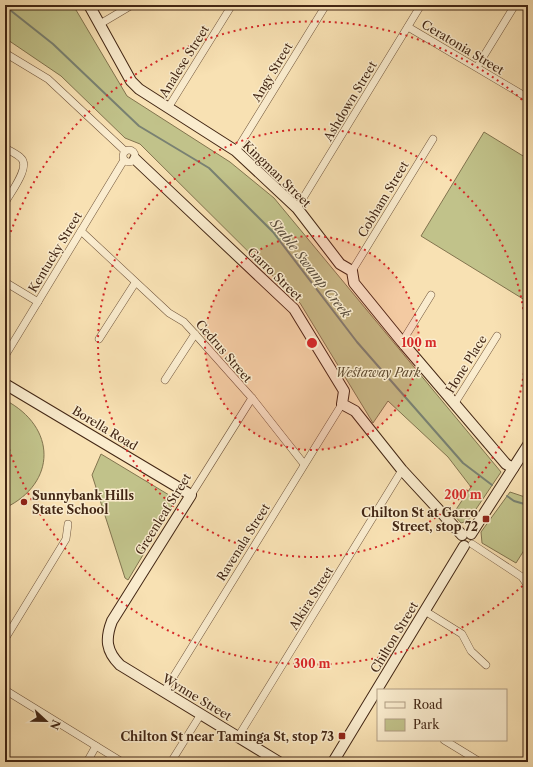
<svg xmlns="http://www.w3.org/2000/svg" width="533" height="767" viewBox="0 0 533 767" font-family="'Libre Caslon Text',serif">
  <style>
    .green { fill: #c1c28a; stroke: #82744f }
    .lines { fill: none; stroke-linecap: round; stroke-linejoin: round }
    .stream { stroke: #798172; stroke-width: 2 }
    .street-casing { stroke: #70553c; stroke-width: 8 }
    .secondary-casing { stroke: #422614; stroke-width: 12 }
    .street { stroke: #faecce; stroke-width: 7 }
    .secondary { stroke: #faecce; stroke-width: 10 }
    .ring { fill: none; stroke: #d62828; stroke-width: 2; stroke-dasharray: 2 4 }
    .poi-dot { fill: #8f2418; stroke: #faecce; stroke-width: 1.5 }
    .labels { text-anchor: middle; dominant-baseline: central; stroke-width: 3; stroke-linejoin: round; paint-order: stroke }
    .street-label { font-size: 12px; fill: #422614; stroke: #faecce }
    .park-label { font-size: 12px; font-style: italic; fill: #624d32; stroke: #faecce }
    .poi-label { font-size: 12px; font-weight: bold; fill: #422614; stroke: #faecce; text-anchor: end }
    .water-label { font-size: 13px; font-style: italic; fill: #594c3b; stroke: #faecce }
    .centre { fill: #d62828; stroke: #faecce; stroke-width: 2 }
    .ring-label { font-size: 12px; text-anchor: middle; font-weight: bold; fill: #d62828; stroke: #faecce; stroke-width: 3; stroke-linejoin: round; paint-order: stroke }
  </style>
  <rect width="100%" height="100%" fill="#f8e1b3"/>
  <filter id="stains"><feTurbulence type="fractalNoise" baseFrequency=".005" numOctaves="4"/><feColorMatrix values="0 0 0 0 .2 0 0 0 0 .09 0 0 0 0 .02 0 0 0 .5 -.17"/></filter>
  <radialGradient id="worn" r=".72"><stop offset=".6" stop-color="#630" stop-opacity="0"/><stop offset="1" stop-color="#630" stop-opacity=".3"/></radialGradient>
  <g class="green">
    <polygon points="5,5 69,5 76,10 127,96 230,162 274,198 501,472 468,521 461,523 453,514 471,487 448,457 388,401 373,423 300,303 140,144 125,138 61,76 5,38"/>
    <polygon points="484,132 528,159 528,302 421,236"/>
    <path d="M5,400C57,427 57,483 5,508Z"/>
    <polygon points="101,454 174,498 171,508 128,580 125,578 92,475"/>
    <polygon points="510,492 528,498 528,544 516,563 482,543 481,532"/>
  </g>
  <g class="lines">
    <g class="stream">
      <polyline points="5,6 53,44 139,126 209,168 273,232 357,342 463,463 492,485"/>
      <polyline points="507,496 514,501 528,505"/>
    </g>
    <g class="street-casing">
      <g id="street">
        <polyline points="100,24 132,5"/>
        <polyline points="408,27 528,98"/>
        <polyline points="5,53 48,79 125,151"/>
        <polyline points="477,67 515,5"/>
        <polyline points="168,108 232,5"/>
        <path d="M5,148C10,151 17,154 21,158C31,167 10,193 5,203"/>
        <circle cx="129" cy="156" r="6"/>
        <polyline points="236,151 326,5"/>
        <polyline points="297,208 421,5"/>
        <polyline points="81,231 169,313 184,322 195,334 252,398 304,464"/>
        <polyline points="352,271 433,139"/>
        <polyline points="5,282 38,302"/>
        <polyline points="99,339 135,283"/>
        <polyline points="402,342 431,295"/>
        <polyline points="5,356 124,160"/>
        <polyline points="165,380 195,334"/>
        <polyline points="455,403 497,336"/>
        <polyline points="191,495 252,398"/>
        <polyline points="472,544 522,577 528,586"/>
        <polyline points="425,611 462,634 471,651 486,665"/>
        <polyline points="5,639 66,539 68,524"/>
        <polyline points="5,690 122,762"/>
        <polyline points="164,692 342,404"/>
        <polyline points="238,737 402,470"/>
        <polyline points="444,740 480,762"/>
        <polyline points="87,762 96,746"/>
        <polyline points="171,762 201,714"/>
      </g>
    </g>
    <g class="secondary-casing">
      <g id="secondary">
        <polyline points="89,5 131,81 139,89 236,151 297,208 340,264 352,271 354,283 402,342 506,464 513,468"/>
        <polyline points="135,159 294,309 344,391 342,404 355,411 402,470 462,535"/>
        <path d="M5,384L191,495L112,621C105,639 106,651 120,665L279,762"/>
        <polyline points="471,534 528,445"/>
        <polyline points="333,762 464,546"/>
      </g>
    </g>
    <use href="#street" class="street"/>
    <use href="#secondary" class="secondary"/>
  </g>
  <circle cx="312" cy="343" r="107" fill="#d62828" fill-opacity=".12"/>
  <g class="ring">
    <circle cx="312" cy="343" r="107"/>
    <circle cx="312" cy="343" r="214"/>
    <path d="M527 582A321 321 0 0 1 5 437M5 249A321 321 0 0 1 527 104"/>
  </g>
  <g class="poi-dot">
    <circle cx="24" cy="502" r="4"/>
    <rect x="482" y="515" width="8" height="8" rx="2"/>
    <rect x="338" y="732" width="8" height="8" rx="2"/>
  </g>
  <g class="labels">
    <g class="street-label">
      <text transform="translate(463 47) rotate(31)">Ceratonia Street</text>
      <text transform="translate(184 61) rotate(-58)">Analese Street</text>
      <text transform="translate(272 72) rotate(-59)">Angy Street</text>
      <text transform="translate(350 101) rotate(-59)">Ashdown Street</text>
      <text transform="translate(277 174) rotate(44)">Kingman Street</text>
      <text transform="translate(383 199) rotate(-59)">Cobham Street</text>
      <text transform="translate(55 252) rotate(-59)">Kentucky Street</text>
      <text transform="translate(275 274) rotate(44)">Garro Street</text>
      <text transform="translate(224 351) rotate(49)">Cedrus Street</text>
      <text transform="translate(466 364) rotate(-58)">Hone Place</text>
      <text transform="translate(105 428) rotate(31)">Borella Road</text>
      <text transform="translate(163 514) rotate(-58)">Greenleaf Street</text>
      <text transform="translate(243 542) rotate(-58)">Ravenala Street</text>
      <text transform="translate(311 598) rotate(-58)">Alkira Street</text>
      <text transform="translate(394 637) rotate(-59)">Chilton Street</text>
      <text transform="translate(197 697) rotate(31)">Wynne Street</text>
    </g>
    <g class="park-label">
      <text x="378" y="372">Westaway Park</text>
    </g>
    <g class="poi-label">
      <text x="32" y="495" text-anchor="start">Sunnybank Hills<tspan x="32" dy="14">State School</tspan></text>
      <text x="478" y="512">Chilton St at Garro<tspan x="478" dy="14">Street, stop 72</tspan></text>
      <text x="334" y="736">Chilton St near Taminga St, stop 73</text>
    </g>
    <g class="water-label">
      <text transform="translate(311 268) rotate(52)">Stable Swamp Creek</text>
    </g>
  </g>
  <circle cx="312" cy="343" r="6" class="centre"/>
  <g class="ring-label">
    <text x="419" y="347">100 m</text>
    <text x="463" y="499">200 m</text>
    <text x="312" y="668">300 m</text>
  </g>
  <rect width="533" height="767" fill="none" stroke="#f8e1b3" stroke-width="20"/>
  <rect x="6" y="6" width="521" height="755" fill="none" stroke="#422614" stroke-width="2"/>
  <rect x="10" y="10" width="513" height="747" fill="none" stroke="#422614"/>
  <rect x="377" y="689" width="130" height="52" fill="#faecce" stroke="#b09d84"/>
  <rect x="385" y="702" width="20" height="6" fill="#faecce" stroke="#b09d84"/>
  <text x="413" y="709" font-size="12" fill="#422614">Road</text>
  <rect x="385" y="719" width="20" height="12" fill="#c1c28a" stroke="#b09d84"/>
  <text x="413" y="729" font-size="12" fill="#422614">Park</text>
  <g transform="translate(46 721) rotate(112)" stroke="#faecce" stroke-width="3" paint-order="stroke">
  <path d="M0-3L7 15L0 10L-7 15Z" fill="#422614"/>
  <text y="-6" font-size="11" font-weight="bold" text-anchor="middle" fill="#422614">N</text>
  </g>
  <rect width="100%" height="100%" filter="url(#stains)"/>
  <rect width="100%" height="100%" fill="url(#worn)"/>
</svg>
